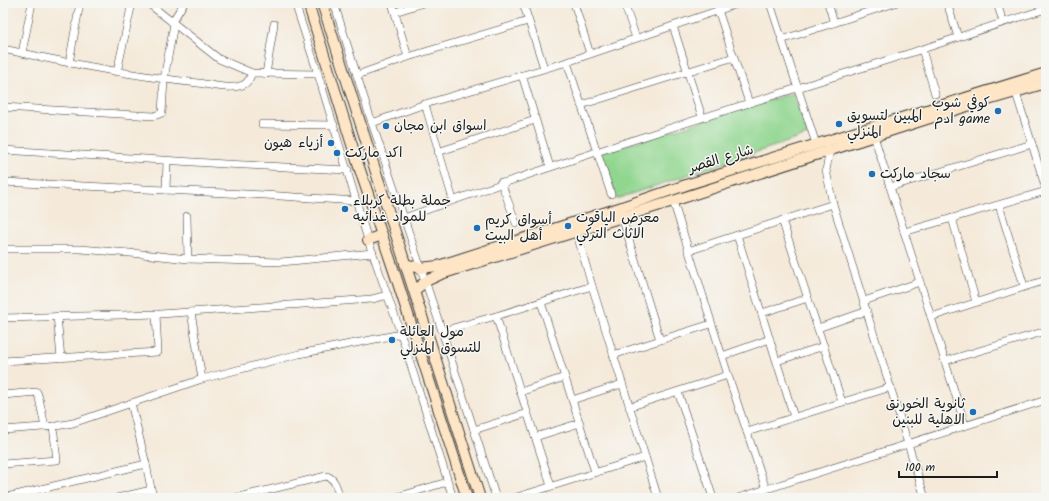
<svg xmlns="http://www.w3.org/2000/svg" width="1049" height="501" viewBox="0 0 1049 501" font-family="Kalam,'Playpen Sans Arabic',sans-serif">
  <style>
    .green { fill: #90d68f; stroke: #567956 }
    .lines { fill: none; stroke-linecap: round; stroke-linejoin: round }
    .street-casing { stroke: #3d3b38; stroke-width: 8 }
    .secondary-casing { stroke: #3d3b38; stroke-width: 12 }
    .street { stroke: #fff; stroke-width: 7 }
    .secondary { stroke: #fde5c5; stroke-width: 10 }
    .poi-dot { fill: #1f6fb2; stroke: #f6f6f2; stroke-width: 1.5 }
    .labels { text-anchor: middle; dominant-baseline: central; stroke-width: 3; stroke-linejoin: round; paint-order: stroke }
    .poi-label { font-size: 14px; fill: #1c1c1c; stroke: #f6f6f2; text-anchor: start }
    .street-label { font-size: 14px; fill: #1c1c1c; stroke: #f6f6f2 }
  </style>
  <rect width="100%" height="100%" fill="#f6f6f2"/>
  <filter id="ink" filterUnits="userSpaceOnUse"><feTurbulence type="fractalNoise" baseFrequency=".025" numOctaves="2"/><feDisplacementMap in="SourceGraphic" scale="8" xChannelSelector="R" yChannelSelector="G"/><feConvolveMatrix kernelMatrix="1 2 1 2 8 2 1 2 1" color-interpolation-filters="sRGB"/></filter>
  <filter id="wash" filterUnits="userSpaceOnUse"><feTurbulence type="fractalNoise" baseFrequency=".012" numOctaves="4" result="noise"/><feDisplacementMap in="SourceGraphic" scale="16" xChannelSelector="R" yChannelSelector="G"/><feGaussianBlur stdDeviation="0.9" result="paint"/><feColorMatrix in="noise" values="0 0 0 0 0 0 0 0 0 0 0 0 0 0 0 0 0 1.4 0 .05"/><feComposite in="paint" operator="in"/></filter>
  <g filter="url(#wash)">
    <rect width="100%" height="100%" fill="#f5eada"/>
    <polygon class="green" points="793,93 808,135 616,199 600,153"/>
  </g>
  <g filter="url(#ink)">
    <g class="lines">
      <g class="street-casing">
        <g id="street">
          <polyline points="148,3 219,59 252,73 318,74"/>
          <polyline points="295,3 318,74 368,240 401,334 453,498"/>
          <polyline points="334,3 372,123 442,331 496,498"/>
          <polyline points="392,3 408,57"/>
          <polyline points="523,3 544,68"/>
          <polyline points="574,3 590,54"/>
          <polyline points="624,3 636,38"/>
          <polyline points="770,3 816,144"/>
          <polyline points="828,3 834,23"/>
          <polyline points="947,3 958,37"/>
          <polyline points="997,3 1003,22"/>
          <polyline points="718,10 749,103"/>
          <polyline points="395,12 423,3"/>
          <polyline points="172,22 184,3"/>
          <polyline points="673,26 702,117"/>
          <polyline points="781,40 895,3"/>
          <path d="M3,49C67,63 132,76 198,83C212,85 230,90 243,85C248,83 250,78 252,73"/>
          <polyline points="922,49 935,94"/>
          <polyline points="22,53 32,3"/>
          <polyline points="567,62 611,194"/>
          <polyline points="69,63 80,3"/>
          <polyline points="117,72 132,3"/>
          <polyline points="266,74 274,24"/>
          <polyline points="357,75 408,57 528,21"/>
          <polyline points="522,75 550,167"/>
          <polyline points="1016,93 1046,189"/>
          <polyline points="425,104 453,200"/>
          <polyline points="581,105 734,57"/>
          <polyline points="3,107 154,116 162,113 164,79 174,24"/>
          <polyline points="372,123 425,104 567,62 740,3"/>
          <polyline points="262,124 334,125"/>
          <polyline points="874,136 965,425"/>
          <polyline points="3,150 225,164 348,170"/>
          <polyline points="830,150 826,170 833,204 925,498"/>
          <polyline points="438,152 535,120"/>
          <polyline points="3,182 265,195 356,201"/>
          <polyline points="501,182 516,223"/>
          <polyline points="890,187 1032,144"/>
          <polyline points="166,190 167,161"/>
          <polyline points="673,201 728,375 766,489"/>
          <polyline points="999,205 1024,286"/>
          <polyline points="187,216 188,259"/>
          <polyline points="622,217 660,340"/>
          <path d="M404,218C570,158 739,106 907,54C954,39 1000,23 1046,9"/>
          <polyline points="952,218 976,302"/>
          <polyline points="782,220 842,402"/>
          <polyline points="576,231 592,286 658,498"/>
          <polyline points="904,232 1046,191"/>
          <polyline points="737,235 794,417"/>
          <polyline points="3,249 80,249 142,254 188,259 281,262 373,253"/>
          <polyline points="688,251 833,204"/>
          <polyline points="864,301 920,282"/>
          <polyline points="541,302 595,472"/>
          <polyline points="191,312 202,379"/>
          <polyline points="762,313 808,298"/>
          <polyline points="57,316 61,358"/>
          <polyline points="496,316 551,486"/>
          <polyline points="931,317 1046,280"/>
          <polyline points="3,318 160,314 304,304 372,299 388,295"/>
          <polyline points="818,328 867,311"/>
          <polyline points="442,331 496,316 592,286"/>
          <polyline points="613,355 711,324"/>
          <polyline points="722,356 770,339"/>
          <polyline points="3,361 158,352 156,314"/>
          <polyline points="777,361 824,346"/>
          <polyline points="945,361 1046,331"/>
          <polyline points="520,392 565,377"/>
          <polyline points="678,392 713,498"/>
          <polyline points="3,395 37,392 39,398 45,427"/>
          <polyline points="572,400 622,384"/>
          <polyline points="131,403 146,464 153,498"/>
          <polyline points="629,407 728,375"/>
          <polyline points="3,430 56,426 73,423 202,379 299,354 401,334"/>
          <polyline points="474,430 527,413"/>
          <polyline points="747,432 891,387"/>
          <polyline points="535,437 580,423"/>
          <polyline points="3,464 57,460 53,426"/>
          <polyline points="3,498 146,464"/>
          <polyline points="117,498 151,490"/>
          <path d="M235,498L326,476C336,478 337,490 340,498"/>
          <polyline points="394,498 447,482"/>
          <polyline points="514,498 645,457"/>
          <polyline points="738,498 1046,400"/>
        </g>
      </g>
      <g class="secondary-casing">
        <g id="secondary">
          <polyline points="308,3 357,161 396,277 467,498"/>
          <polyline points="322,3 480,498"/>
          <polyline points="368,240 382,235"/>
          <polyline points="405,264 420,268 438,266 619,208 689,184 1046,73"/>
          <polyline points="414,291 426,281 441,274 673,201 964,107 1046,83"/>
        </g>
      </g>
      <use href="#street" class="street"/>
      <use href="#secondary" class="secondary"/>
    </g>
  </g>
  <g class="poi-dot">
    <circle cx="998" cy="111" r="4"/>
    <circle cx="839" cy="124" r="4"/>
    <circle cx="386" cy="126" r="4"/>
    <circle cx="331" cy="143" r="4"/>
    <circle cx="337" cy="153" r="4"/>
    <circle cx="872" cy="174" r="4"/>
    <circle cx="345" cy="209" r="4"/>
    <circle cx="568" cy="226" r="4"/>
    <circle cx="477" cy="228" r="4"/>
    <circle cx="392" cy="340" r="4"/>
    <circle cx="973" cy="412" r="4"/>
  </g>
  <g class="labels">
    <g class="poi-label">
      <text x="990" y="103" text-anchor="end">كوفي شوب<tspan x="990" dy="16">ادم game</tspan></text>
      <text x="847" y="116">المبين لتسويق<tspan x="847" dy="16">المنزلي</tspan></text>
      <text x="394" y="126">اسواق ابن مجان</text>
      <text x="323" y="143" text-anchor="end">أزياء هيون</text>
      <text x="345" y="153">اكد ماركت</text>
      <text x="880" y="174">سجاد ماركت</text>
      <text x="353" y="201">جملة بطلة كربلاء<tspan x="353" dy="16">للمواد غذائيه</tspan></text>
      <text x="576" y="218">معرض الياقوت<tspan x="576" dy="16">الاثاث التركي</tspan></text>
      <text x="485" y="220">أسواق كريم<tspan x="485" dy="16">أهل البيت</tspan></text>
      <text x="400" y="332">مول العائلة<tspan x="400" dy="16">للتسوق المنزلي</tspan></text>
      <text x="965" y="404" text-anchor="end">ثانوية الخورنق<tspan x="965" dy="16">الاهلية للبنين</tspan></text>
    </g>
    <g class="street-label">
      <text transform="translate(721 159) rotate(-17)">شارع القصر</text>
    </g>
  </g>
  <rect width="1049" height="501" fill="none" stroke="#f6f6f2" stroke-width="16"/>
  <path d="M899 471v6h98v-6" fill="none" stroke="#1c1c1c" stroke-width="2"/>
  <text x="905" y="471" font-size="12" fill="#1c1c1c" stroke="#f6f6f2" stroke-width="3" paint-order="stroke">100 m</text>
</svg>
